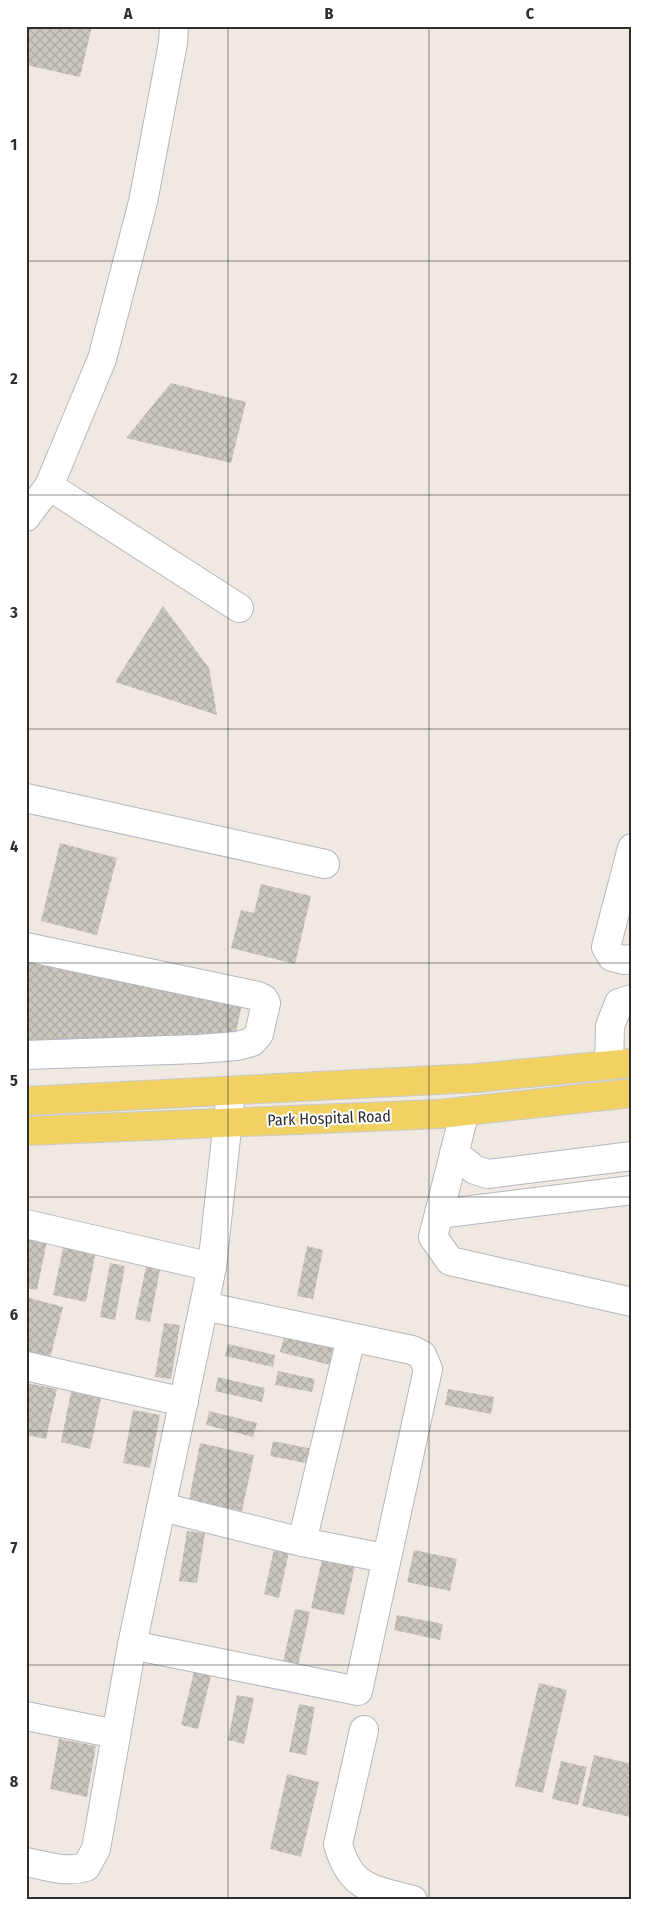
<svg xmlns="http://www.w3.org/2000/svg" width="658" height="1926" viewBox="0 0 658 1926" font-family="'Fira Sans Condensed',sans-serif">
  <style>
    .building { fill: url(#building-cross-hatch) }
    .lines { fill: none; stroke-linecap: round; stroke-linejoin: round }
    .minor-casing { stroke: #b4b7c1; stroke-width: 30 }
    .major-casing { stroke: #c9c9c9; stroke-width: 30 }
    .minor { stroke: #fff; stroke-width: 28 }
    .major { stroke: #f2d163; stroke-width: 28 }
    .grid { fill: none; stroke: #2e2e2e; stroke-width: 1; stroke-opacity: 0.55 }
    .labels { text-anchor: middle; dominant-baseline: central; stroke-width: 4; stroke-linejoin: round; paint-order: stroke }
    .street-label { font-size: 16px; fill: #2e2e2e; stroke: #fff }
    .neatline { fill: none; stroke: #2e2e2e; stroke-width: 2 }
    .grid-label { font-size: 16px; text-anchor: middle; font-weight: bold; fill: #2e2e2e }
  </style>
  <defs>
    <pattern id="building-cross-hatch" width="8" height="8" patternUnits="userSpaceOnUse" patternTransform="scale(1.25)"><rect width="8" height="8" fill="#cbc7bf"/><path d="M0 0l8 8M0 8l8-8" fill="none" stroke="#afaba4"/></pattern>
  </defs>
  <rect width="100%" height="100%" fill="#efe9e1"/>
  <g class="building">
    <polygon points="26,26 92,26 80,77 26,65"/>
    <polygon points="171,383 246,402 231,463 126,438"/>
    <polygon points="163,606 209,668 217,715 115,682"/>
    <polygon points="60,843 117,858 97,935 41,921"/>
    <polygon points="261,884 311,896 295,964 231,948 241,910 254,913"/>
    <polygon points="26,948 244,994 234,1042 26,1051"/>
    <polygon points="26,1237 47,1241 37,1290 26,1288"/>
    <polygon points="64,1244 96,1251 86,1302 53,1295"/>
    <polygon points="307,1246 323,1250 313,1299 297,1296"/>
    <polygon points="110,1263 125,1266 115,1320 100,1317"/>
    <polygon points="146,1267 160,1270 150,1322 135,1319"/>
    <polygon points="26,1297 63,1307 50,1358 26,1351"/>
    <polygon points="164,1323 180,1325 171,1379 155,1377"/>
    <polygon points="286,1330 340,1344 334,1366 280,1352"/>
    <polygon points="228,1344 275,1355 273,1367 225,1356"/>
    <polygon points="278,1371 315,1379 312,1392 275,1385"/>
    <polygon points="218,1377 265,1388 262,1402 215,1391"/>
    <polygon points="26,1383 57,1389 46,1439 26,1435"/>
    <polygon points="448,1389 494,1397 491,1414 445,1405"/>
    <polygon points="71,1392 101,1398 90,1449 61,1442"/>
    <polygon points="133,1410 160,1415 150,1468 123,1463"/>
    <polygon points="209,1411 257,1423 253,1437 206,1425"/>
    <polygon points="273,1441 318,1450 315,1465 270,1456"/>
    <polygon points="200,1443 254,1455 242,1511 189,1500"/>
    <polygon points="187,1531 205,1533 197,1583 179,1581"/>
    <polygon points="274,1549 289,1552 279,1598 264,1594"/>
    <polygon points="414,1550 457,1559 450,1591 407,1582"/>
    <polygon points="322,1559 355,1566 344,1615 311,1608"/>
    <polygon points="295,1609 310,1612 298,1666 283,1662"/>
    <polygon points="397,1615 443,1624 440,1640 394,1630"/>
    <polygon points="194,1672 211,1676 198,1729 181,1725"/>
    <polygon points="539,1683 567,1690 543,1793 515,1786"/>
    <polygon points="237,1695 254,1698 244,1744 228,1740"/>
    <polygon points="299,1704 315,1707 306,1755 289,1752"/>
    <polygon points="59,1739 96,1746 87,1797 50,1789"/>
    <polygon points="594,1755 632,1764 630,1817 582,1806"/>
    <polygon points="561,1761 587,1767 578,1805 552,1799"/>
    <polygon points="287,1774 319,1782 301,1857 270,1849"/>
  </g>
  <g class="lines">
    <g class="minor-casing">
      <g id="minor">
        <polyline points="49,486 239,608"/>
        <polyline points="26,517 49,486 102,359 143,202 173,43 174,26"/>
        <polyline points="26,798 325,864"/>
        <polyline points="632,848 606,947 612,957 624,960 632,959"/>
        <polyline points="26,947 258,996 264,999 266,1003 259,1034 252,1042 237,1046 198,1049 26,1055"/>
        <polyline points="609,1065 610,1026 619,1003 632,999"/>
        <polyline points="465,1111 433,1237 450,1261 632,1302"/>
        <polyline points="454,1153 475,1170 488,1174 632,1156"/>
        <polyline points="439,1214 632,1190"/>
        <polyline points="26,1224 212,1267"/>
        <polyline points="26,1366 184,1402"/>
        <polyline points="162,1507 302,1542 385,1558"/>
        <polyline points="302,1542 351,1338"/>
        <polyline points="132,1645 358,1691 428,1369 422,1355 412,1350 204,1306"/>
        <polyline points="26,1716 116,1734"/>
        <path d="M364,1730L338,1844C350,1889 372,1889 413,1900"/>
        <path d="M26,1862C46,1866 66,1873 86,1867L96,1849L132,1645L212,1267L231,1092"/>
      </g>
    </g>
    <g class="major-casing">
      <g id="major">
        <polyline points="26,1101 476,1078 632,1063"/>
        <polyline points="26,1131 439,1114 632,1093"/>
      </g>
    </g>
    <use href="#minor" class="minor"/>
    <use href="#major" class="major"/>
  </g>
  <path class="grid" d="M228,26V1900M429,26V1900M26,261H632M26,495H632M26,729H632M26,963H632M26,1197H632M26,1431H632M26,1665H632"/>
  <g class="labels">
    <g class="street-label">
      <text transform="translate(329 1118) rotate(-2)">Park Hospital Road</text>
    </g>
  </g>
  <rect width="658" height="1926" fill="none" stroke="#ffffff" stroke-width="55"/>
  <rect x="28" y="28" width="602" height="1870" class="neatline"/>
  <g class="grid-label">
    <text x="128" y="19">A</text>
    <text x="329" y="19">B</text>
    <text x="530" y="19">C</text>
    <text x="14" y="150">1</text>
    <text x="14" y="384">2</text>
    <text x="14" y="618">3</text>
    <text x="14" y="852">4</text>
    <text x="14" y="1086">5</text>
    <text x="14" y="1320">6</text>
    <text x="14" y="1553">7</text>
    <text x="14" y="1787">8</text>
  </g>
</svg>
